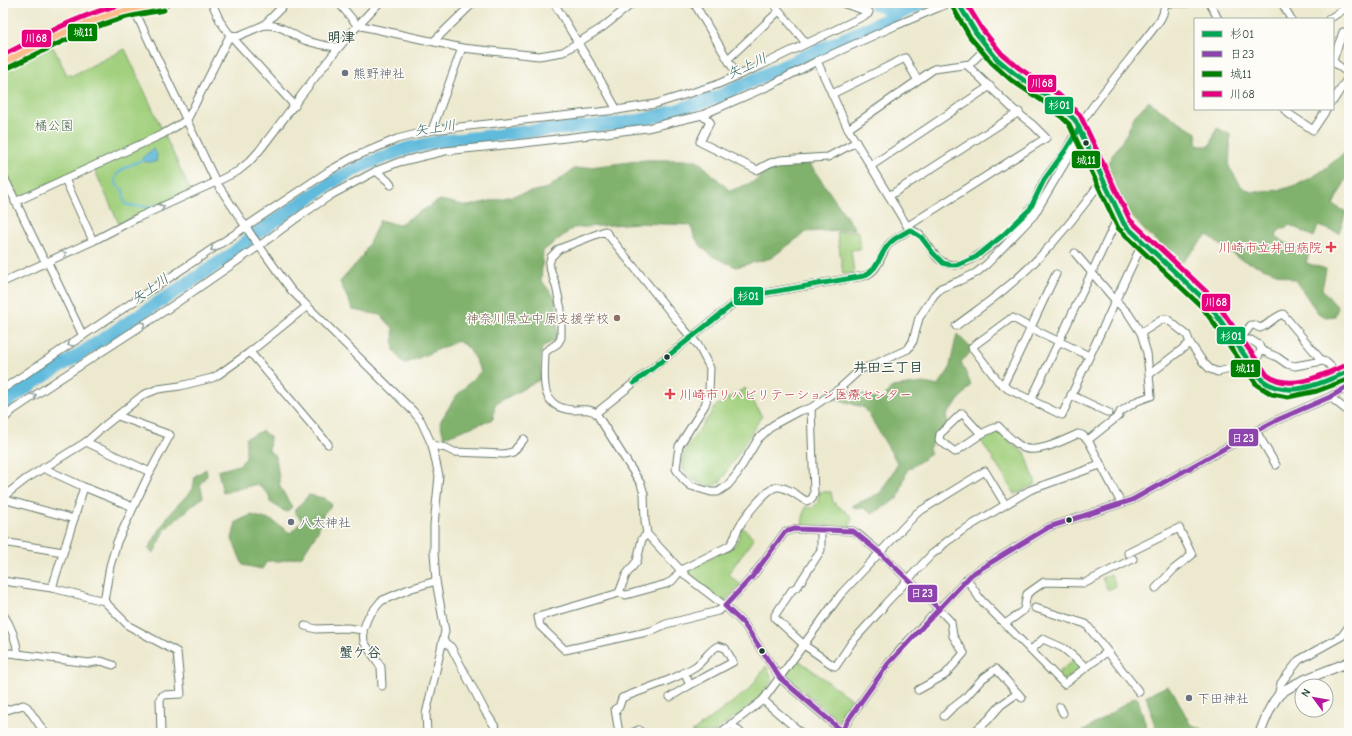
<svg xmlns="http://www.w3.org/2000/svg" width="1352" height="736" viewBox="0 0 1352 736" font-family="'Comic Neue','Klee One',sans-serif">
  <style>
    .green { fill: #a2d07e; stroke: #608659 }
    .forest { fill: #81b26d; stroke: #507850 }
    .water { fill: #5ebadc; stroke: #3e7c88 }
    .lines { fill: none; stroke-linecap: round; stroke-linejoin: round }
    .stream { stroke: #5ebadc; stroke-width: 2 }
    .river { stroke: #5ebadc; stroke-width: 13 }
    .minor-casing { stroke: #67796a; stroke-width: 9 }
    .tertiary-casing { stroke: #67796a; stroke-width: 11 }
    .primary-casing { stroke: #67796a; stroke-width: 14 }
    .minor { stroke: #fff; stroke-width: 7 }
    .tertiary { stroke: #fff; stroke-width: 9 }
    .primary { stroke: #fabc8b; stroke-width: 12 }
    .bus-1-casing { stroke: #fdfcf7; stroke-width: 8 }
    .bus-2-casing { stroke: #fdfcf7; stroke-width: 8 }
    .bus-3-casing { stroke: #fdfcf7; stroke-width: 8 }
    .bus-4-casing { stroke: #fdfcf7; stroke-width: 8 }
    .bus-1 { stroke: #00a651; stroke-width: 5 }
    .bus-2 { stroke: #8e44ad; stroke-width: 5 }
    .bus-3 { stroke: #008000; stroke-width: 5 }
    .bus-4 { stroke: #e5007d; stroke-width: 5 }
    .oneway { stroke: #8f9e9a }
    .worship-dot { fill: #6b7280; stroke: #fdfcf7; stroke-width: 1.5 }
    .bus-dot { fill: #1f3d34; stroke: #fdfcf7; stroke-width: 1.5 }
    .health-dot { fill: #e0444e; stroke: #fdfcf7; stroke-width: 1.5 }
    .education-dot { fill: #8d6e63; stroke: #fdfcf7; stroke-width: 1.5 }
    .labels { text-anchor: middle; dominant-baseline: central; stroke-width: 3; stroke-linejoin: round; paint-order: stroke }
    .worship-label { font-size: 13px; fill: #5b616d; stroke: #fdfcf7; text-anchor: start }
    .park-label { font-size: 13px; fill: #406246; stroke: #fdfcf7 }
    .health-label { font-size: 13px; fill: #be3a42; stroke: #fdfcf7; text-anchor: end }
    .education-label { font-size: 13px; fill: #785e54; stroke: #fdfcf7; text-anchor: end }
    .neighbourhood-label { font-size: 14px; font-weight: bold; fill: #1f3d34; stroke: #fdfcf7 }
    .water-label { font-size: 14px; font-style: italic; fill: #326266; stroke: #fdfcf7 }
    .line-badge { stroke: #fdfcf7; stroke-width: 1.5 }
    .badge-label { font-size: 11px; text-anchor: middle; font-weight: bold; fill: #fff }
  </style>
  <rect width="100%" height="100%" fill="#fdfcf7"/>
  <filter id="ink" filterUnits="userSpaceOnUse"><feTurbulence type="fractalNoise" baseFrequency=".025" numOctaves="2"/><feDisplacementMap in="SourceGraphic" scale="8" xChannelSelector="R" yChannelSelector="G"/><feConvolveMatrix kernelMatrix="1 2 1 2 8 2 1 2 1" color-interpolation-filters="sRGB"/></filter>
  <filter id="wash" filterUnits="userSpaceOnUse"><feTurbulence type="fractalNoise" baseFrequency=".012" numOctaves="4" result="noise"/><feDisplacementMap in="SourceGraphic" scale="16" xChannelSelector="R" yChannelSelector="G"/><feGaussianBlur stdDeviation="0.9" result="paint"/><feColorMatrix in="noise" values="0 0 0 0 0 0 0 0 0 0 0 0 0 0 0 0 0 1.4 0 .05"/><feComposite in="paint" operator="in"/></filter>
  <g filter="url(#wash)">
    <rect width="100%" height="100%" fill="#ede9cf"/>
    <g class="green">
      <polygon points="53,47 67,75 70,74 71,76 125,49 190,190 119,224 92,164 19,198 17,196 3,167 3,70"/>
      <polygon points="858,231 861,249 851,250 854,273 843,274 837,232"/>
      <polygon points="745,388 762,416 720,482 711,486 696,482 683,470 683,457 687,447 717,405"/>
      <path d="M995,431H999C1008,439 1014,448 1025,452L1036,484L1015,494L980,439Z"/>
      <polygon points="819,492 831,492 833,502 852,517 850,526 802,525 805,507 812,508 818,502"/>
      <polygon points="741,528 744,529 754,538 728,574 741,585 725,601 721,601 688,574 689,568 733,547 738,540"/>
      <polygon points="1111,574 1116,586 1108,590 1102,578"/>
      <polygon points="797,659 855,702 842,720 838,720 786,676 786,673"/>
      <polygon points="1073,660 1080,665 1080,669 1064,681 1057,674"/>
      <polygon points="766,666 773,679 758,700 713,733 691,733 749,690"/>
    </g>
    <g class="forest">
      <path d="M1149,101C1163,114 1181,121 1196,133L1198,146H1210L1217,128L1230,134V148L1229,167L1241,186L1251,192C1260,192 1269,192 1278,190C1307,185 1329,167 1349,148C1349,155 1350,163 1349,170C1346,183 1338,193 1333,205L1346,212L1339,233L1318,226L1314,237L1290,225L1278,231L1276,237L1296,249L1303,248L1310,250L1306,263L1326,269L1322,289L1331,300L1338,307L1335,316L1326,317L1318,313L1295,280L1240,259L1207,235L1182,263L1147,233L1126,210L1106,165L1127,133L1135,115Z"/>
      <path d="M646,160H697L730,191L756,181L769,165L809,163L855,229L806,232L771,258L736,267L710,255L700,245L694,236L691,225L638,223L573,228L543,251L541,280L556,299L557,314V339C553,343 547,343 543,347C539,352 541,372 541,379L495,404L493,419L444,437L440,422L456,396L481,371L469,348L458,341L404,364L394,351L393,328L381,315L353,310L340,282L363,256L380,220L398,225L440,200L468,206L548,188L574,169Z"/>
      <polygon points="957,334 973,350 961,362 971,385 946,416 948,422 929,448 931,454 907,470 898,498 872,514 864,508 857,509 852,506 880,493 898,464 865,408 834,398 847,389 881,401 892,387 924,383 938,386 949,370"/>
      <polygon points="262,431 270,437 269,451 276,456 280,487 292,507 286,512 270,502 269,495 257,484 223,493 218,471 239,465 246,458 246,438"/>
      <polygon points="206,469 207,475 200,484 203,497 166,528 154,553 148,549 170,513 193,489 195,476"/>
      <polygon points="309,495 324,498 332,505 324,513 318,531 302,556 280,561 267,561 262,569 243,565 232,539 236,522 251,515 273,521 290,533 302,521 294,511"/>
      <polygon points="1167,686 1174,693 1190,724 1212,733 1157,733 1146,696"/>
      <polygon points="1135,697 1138,699 1148,733 1081,733"/>
    </g>
    <polygon class="water" points="153,149 157,154 156,162 145,162 142,158"/>
    <g class="lines">
      <path class="stream" d="M143,160C132,164 100,176 123,190C124,207 125,206 140,206C146,207 149,208 155,205"/>
      <g class="river">
        <polyline points="874,3 899,13"/>
        <polyline points="3,405 30,385 77,356 232,254 254,235 334,181 357,168 389,155 409,148 436,142 532,131 615,124 642,120 668,113 718,97 773,71 923,3"/>
      </g>
    </g>
  </g>
  <g filter="url(#ink)">
    <g class="lines">
      <g class="minor-casing">
        <g id="minor">
          <polyline points="131,3 216,182 252,236 291,290 413,411 421,421 432,445 439,476 434,525 434,552 436,581 445,631 426,714 427,733"/>
          <polyline points="212,3 220,21 230,35 295,106"/>
          <polyline points="339,3 357,25 462,48 539,56 563,52 603,27 633,3"/>
          <polyline points="554,3 598,76 617,110"/>
          <polyline points="694,3 737,75"/>
          <polyline points="773,3 806,43"/>
          <polyline points="1170,3 1188,3"/>
          <polyline points="1210,3 1218,19"/>
          <polyline points="1282,3 1291,19"/>
          <polyline points="1329,19 1349,6"/>
          <path d="M264,25C284,25 288,33 304,40C316,44 326,46 338,47"/>
          <polyline points="1349,32 1343,32 1333,60 1335,63 1349,74"/>
          <polyline points="434,41 473,3"/>
          <polyline points="728,59 779,11"/>
          <polyline points="817,61 848,129 909,229"/>
          <polyline points="832,94 905,58 917,79"/>
          <polyline points="1333,101 1349,76"/>
          <polyline points="1284,109 1289,114 1313,130 1327,109"/>
          <polyline points="702,115 710,122 700,142 757,170 770,163 780,160 828,157 856,142"/>
          <polyline points="848,129 934,69 970,64 986,48"/>
          <polyline points="432,130 462,48"/>
          <polyline points="871,166 990,86"/>
          <polyline points="376,171 388,181 391,185"/>
          <polyline points="3,175 42,256 49,265 83,336"/>
          <polyline points="65,179 93,241"/>
          <polyline points="889,196 1019,112"/>
          <polyline points="15,202 163,134 187,120 230,35 238,36 264,25 286,3"/>
          <polyline points="908,226 1046,138 1033,125 1013,109 967,65"/>
          <polyline points="1075,253 1115,300 1128,313 1141,333 1147,353 1151,396 1137,401 1120,412 1119,415 1116,418 1088,440"/>
          <path d="M3,282L93,241L139,217L216,182L238,171L249,162L259,151C298,101 334,48 379,3"/>
          <path d="M956,326C973,313 991,301 1007,287C1043,258 1076,217 1102,180"/>
          <polyline points="1141,333 1163,319 1167,319 1187,335 1190,343 1203,362 1210,369 1218,372 1250,364"/>
          <polyline points="1240,340 1251,340 1259,345 1261,350 1253,368"/>
          <path d="M1237,344L1251,325H1254L1260,328C1269,325 1273,317 1283,314L1322,361L1326,362L1340,375"/>
          <polyline points="1261,350 1277,357 1287,364 1295,366 1322,361"/>
          <polyline points="250,352 328,444"/>
          <path d="M1089,356C1064,343 1038,333 1013,318L1010,319L972,347L998,381L1008,389L1062,415L1143,242"/>
          <polyline points="1150,374 1190,343"/>
          <path d="M1003,385C1022,349 1038,311 1056,274"/>
          <polyline points="3,389 329,171 354,157 397,139 432,130 617,110 655,104 684,95 716,85 762,65 868,14 869,12 842,3"/>
          <polyline points="1071,395 1109,413"/>
          <polyline points="1330,397 1349,412"/>
          <polyline points="1031,400 1119,215"/>
          <path d="M811,408L814,494L812,499L806,501C798,496 787,487 778,487C767,487 744,518 739,527C735,534 735,540 729,546L681,570L672,581L666,584L626,595L619,593L538,617L540,626L565,650L651,631L666,624L718,611L725,606L752,577L785,532L794,529L853,531L859,535L880,553L939,609L951,622L953,636L964,653L945,675L918,690"/>
          <path d="M596,413L742,297L864,276C880,270 879,257 888,245C893,239 903,234 910,230C930,234 930,266 956,265C974,264 1019,224 1030,209C1036,201 1038,191 1043,182C1049,172 1056,164 1063,155C1071,142 1077,128 1086,116C1109,83 1136,52 1160,20L1163,14L1165,3"/>
          <polyline points="3,420 13,410 58,380 169,308 259,246 301,215 331,195 376,171 399,162 445,151 516,144 647,128 702,115 771,85 817,61 897,25 949,3"/>
          <polyline points="1256,431 1276,465"/>
          <path d="M981,434L962,413L940,434L939,440L955,452L981,434L998,426C1005,433 1013,442 1022,447C1036,455 1064,440 1078,434L1082,435L1088,440L1121,503"/>
          <polyline points="86,442 150,472"/>
          <polyline points="432,445 446,448 454,452 504,454 513,452 524,439"/>
          <polyline points="43,468 84,487 133,507"/>
          <polyline points="3,497 26,479 86,442 103,427 143,395 158,389 180,386 212,378 218,375 250,352 306,307"/>
          <polyline points="3,499 74,519"/>
          <path d="M821,530V550L798,586L792,590L775,615V618L804,645L834,666H836L852,642L881,610L886,603L932,554C937,551 940,548 944,544C949,539 955,537 960,532L1030,490L1100,465"/>
          <polyline points="3,542 63,552"/>
          <polyline points="1128,553 1179,528 1192,555 1174,569 1156,588"/>
          <polyline points="967,579 980,599 1064,684 1107,652"/>
          <polyline points="3,581 52,588 104,601 129,626 177,652 181,694 163,695 160,699 161,733"/>
          <polyline points="52,588 84,487"/>
          <polyline points="619,593 626,575 637,561 642,539 647,534"/>
          <polyline points="104,601 110,566 117,542 150,472 170,435 118,416"/>
          <polyline points="1035,608 1086,624 1139,692"/>
          <path d="M3,614C11,626 16,639 18,654"/>
          <polyline points="1005,624 1024,610 1027,594 1044,582 1085,583 1133,559"/>
          <polyline points="305,626 316,629 347,628 363,630"/>
          <polyline points="443,641 451,647 485,711 499,733"/>
          <polyline points="1031,650 1043,639 1063,648 1086,667"/>
          <polyline points="3,655 10,653 89,663 101,661 113,665"/>
          <polyline points="382,686 381,667 364,642 363,630 368,617 381,601 409,589 436,581"/>
          <polyline points="1278,696 1281,683 1299,660 1342,636 1349,626"/>
          <polyline points="670,697 690,685"/>
          <polyline points="763,700 799,731 797,733"/>
          <polyline points="1060,707 1063,713"/>
          <polyline points="3,710 4,711 23,705 27,707 45,733"/>
          <polyline points="944,716 951,709 964,699 982,679 996,669 1022,698"/>
          <polyline points="731,724 741,733"/>
          <path d="M619,733L615,709L619,707L622,698C646,688 673,681 696,666C704,661 709,650 718,646L725,648L733,662L690,685L684,672"/>
          <polyline points="632,733 639,730"/>
          <polyline points="720,733 763,700 841,594 917,513 985,471 1005,504"/>
          <polyline points="841,733 851,716 888,664 907,642 972,574 1049,527 1132,500 1254,432 1277,420 1330,397 1349,386"/>
          <path d="M844,733L780,678L744,624L725,606L687,577L647,534L645,521L644,494L641,484L596,413C588,408 581,410 572,410C537,407 545,376 545,352L558,343L561,338V309L556,286L549,265L551,257L559,249L605,231L684,329L698,345L710,368L709,391L705,405L679,446L676,469L683,479L691,486L711,492H718L728,485L737,474L758,439L773,425L799,411L811,408L839,389L861,369L871,366L908,349L913,341L919,318L934,295L941,288L959,281L976,273L987,264L1034,215L1075,146L1084,140"/>
          <polyline points="973,733 988,720 1001,705 1018,693"/>
        </g>
      </g>
      <g class="tertiary-casing">
        <g id="tertiary">
          <path d="M958,3C974,32 988,54 1015,74C1035,89 1059,100 1075,120L1119,215L1124,224L1208,303L1262,380C1267,384 1272,387 1279,389C1299,393 1331,379 1349,371"/>
          <path d="M1260,733C1265,720 1270,705 1279,695C1290,683 1333,669 1349,662"/>
        </g>
      </g>
      <g class="primary-casing">
        <path id="primary" d="M3,63C40,45 76,25 115,13C131,9 147,6 163,3"/>
      </g>
      <use href="#minor" class="minor"/>
      <use href="#tertiary" class="tertiary"/>
      <use href="#primary" class="primary"/>
      <g class="bus-1-casing">
        <g id="bus-1">
          <path d="M958,3L976,33L997,59L1015,74L1054,101L1075,120L1124,224L1208,303L1262,380C1288,400 1322,383 1349,371"/>
          <path d="M634,383L742,297L864,276C880,268 878,256 889,244C894,238 903,234 910,230L921,237L933,253L943,263L950,265H958L976,257L1002,236L1030,209L1044,180L1065,151L1079,128"/>
        </g>
      </g>
      <g class="bus-2-casing">
        <g id="bus-2">
          <polygon points="794,529 853,531 880,553 939,609 888,664 851,716 842,731 780,678 744,624 725,606 752,577 785,532"/>
          <polyline points="939,609 972,574 1049,527 1132,500 1254,432 1277,420 1330,397 1349,386"/>
        </g>
      </g>
      <g class="bus-3-casing">
        <g id="bus-3">
          <polyline points="952,6 970,37 992,63 1011,80 1050,106 1069,124 1118,228 1203,308 1257,385 1272,394 1288,397 1317,391 1349,379"/>
          <path d="M6,69C42,52 78,32 116,20C132,15 148,13 164,10"/>
        </g>
      </g>
      <g class="bus-4-casing">
        <g id="bus-4">
          <path d="M966,3L982,29L1002,54L1019,68L1059,95L1080,115L1130,220L1213,298L1267,375C1290,392 1323,375 1346,365"/>
          <path d="M3,55C43,35 83,13 127,3"/>
        </g>
      </g>
      <use href="#bus-1" class="bus-1"/>
      <use href="#bus-2" class="bus-2"/>
      <use href="#bus-3" class="bus-3"/>
      <use href="#bus-4" class="bus-4"/>
    </g>
    <defs><path id="oneway-chevron" d="M-2-3.5L2.5 0L-2 3.5" fill="none" stroke-width="1.6" stroke-linecap="round" stroke-linejoin="round"/></defs>
    <g class="oneway">
      <use href="#oneway-chevron" transform="translate(162 207) rotate(-24)"/>
      <use href="#oneway-chevron" transform="translate(213 249) rotate(146)"/>
      <use href="#oneway-chevron" transform="translate(64 254) rotate(-24)"/>
      <use href="#oneway-chevron" transform="translate(143 324) rotate(-32)"/>
      <use href="#oneway-chevron" transform="translate(70 344) rotate(146)"/>
      <use href="#oneway-chevron" transform="translate(34 396) rotate(-34)"/>
    </g>
  </g>
  <g class="worship-dot">
    <circle cx="345" cy="73" r="4"/>
    <circle cx="291" cy="522" r="4"/>
    <circle cx="1189" cy="698" r="4"/>
  </g>
  <g class="bus-dot">
    <circle cx="1086" cy="143" r="3.5"/>
    <circle cx="667" cy="357" r="3.5"/>
    <circle cx="1069" cy="520" r="3.5"/>
    <circle cx="762" cy="651" r="3.5"/>
  </g>
  <g class="health-dot">
    <path d="M1329 241h4v4h4v4h-4v4h-4v-4h-4v-4h4z"/>
    <path d="M668 388h4v4h4v4h-4v4h-4v-4h-4v-4h4z"/>
  </g>
  <circle class="education-dot" cx="617" cy="318" r="4"/>
  <g class="labels">
    <g class="worship-label">
      <text x="353" y="73">熊野神社</text>
      <text x="299" y="522">八太神社</text>
      <text x="1197" y="698">下田神社</text>
    </g>
    <g class="park-label">
      <text x="54" y="125">橘公園</text>
    </g>
    <g class="health-label">
      <text x="1322" y="247">川崎市立井田病院</text>
      <text x="679" y="394" text-anchor="start">川崎市リハビリテーション医療センター</text>
    </g>
    <g class="education-label">
      <text x="609" y="318">神奈川県立中原支援学校</text>
    </g>
    <g class="neighbourhood-label">
      <text x="341" y="37">明津</text>
      <text x="888" y="367">井田三丁目</text>
      <text x="360" y="652">蟹ケ谷</text>
    </g>
    <g class="water-label">
      <text transform="translate(747 66) rotate(-25)">矢上川</text>
      <text transform="translate(435 128) rotate(-8)">矢上川</text>
      <text transform="translate(150 289) rotate(-34)">矢上川</text>
    </g>
  </g>
  <g class="line-badge">
    <rect x="67" y="23" width="31" height="19" rx="4" fill="#008000"/>
    <rect x="21" y="29" width="31" height="19" rx="4" fill="#e5007d"/>
    <rect x="1027" y="74" width="30" height="19" rx="4" fill="#e5007d"/>
    <rect x="1044" y="96" width="30" height="19" rx="4" fill="#00a651"/>
    <rect x="1071" y="150" width="30" height="19" rx="4" fill="#008000"/>
    <rect x="733" y="286" width="31" height="20" rx="4" fill="#00a651"/>
    <rect x="1201" y="293" width="30" height="19" rx="4" fill="#e5007d"/>
    <rect x="1216" y="326" width="30" height="19" rx="4" fill="#00a651"/>
    <rect x="1230" y="359" width="31" height="19" rx="4" fill="#008000"/>
    <rect x="1228" y="428" width="31" height="19" rx="4" fill="#8e44ad"/>
    <rect x="907" y="584" width="31" height="19" rx="4" fill="#8e44ad"/>
  </g>
  <g class="badge-label">
    <text x="83" y="36">城11</text>
    <text x="36" y="42">川68</text>
    <text x="1042" y="87">川68</text>
    <text x="1059" y="109">杉01</text>
    <text x="1086" y="164">城11</text>
    <text x="748" y="300">杉01</text>
    <text x="1216" y="306">川68</text>
    <text x="1231" y="340">杉01</text>
    <text x="1245" y="372">城11</text>
    <text x="1243" y="442">日23</text>
    <text x="922" y="597">日23</text>
  </g>
  <rect width="1352" height="736" fill="none" stroke="#fdfcf7" stroke-width="16"/>
  <rect x="1194" y="18" width="140" height="92" fill="#fdfcf7" stroke="#a4b0a9"/>
  <rect x="1202" y="31" width="20" height="6" fill="#00a651" stroke="#a4b0a9"/>
  <text x="1230" y="38" font-size="12" fill="#1f3d34">杉01</text>
  <rect x="1202" y="51" width="20" height="6" fill="#8e44ad" stroke="#a4b0a9"/>
  <text x="1230" y="58" font-size="12" fill="#1f3d34">日23</text>
  <rect x="1202" y="71" width="20" height="6" fill="#008000" stroke="#a4b0a9"/>
  <text x="1230" y="78" font-size="12" fill="#1f3d34">城11</text>
  <rect x="1202" y="91" width="20" height="6" fill="#e5007d" stroke="#a4b0a9"/>
  <text x="1230" y="98" font-size="12" fill="#1f3d34">川68</text>
  <g transform="translate(1314 698) rotate(302)"><circle r="19" fill="#fdfcf7" stroke="#a4b0a9"/>
  <path d="M0-3L7 15L0 10L-7 15Z" fill="#b5179e"/>
  <text y="-6" font-size="11" font-weight="bold" text-anchor="middle" fill="#1f3d34">N</text>
  </g>
</svg>
